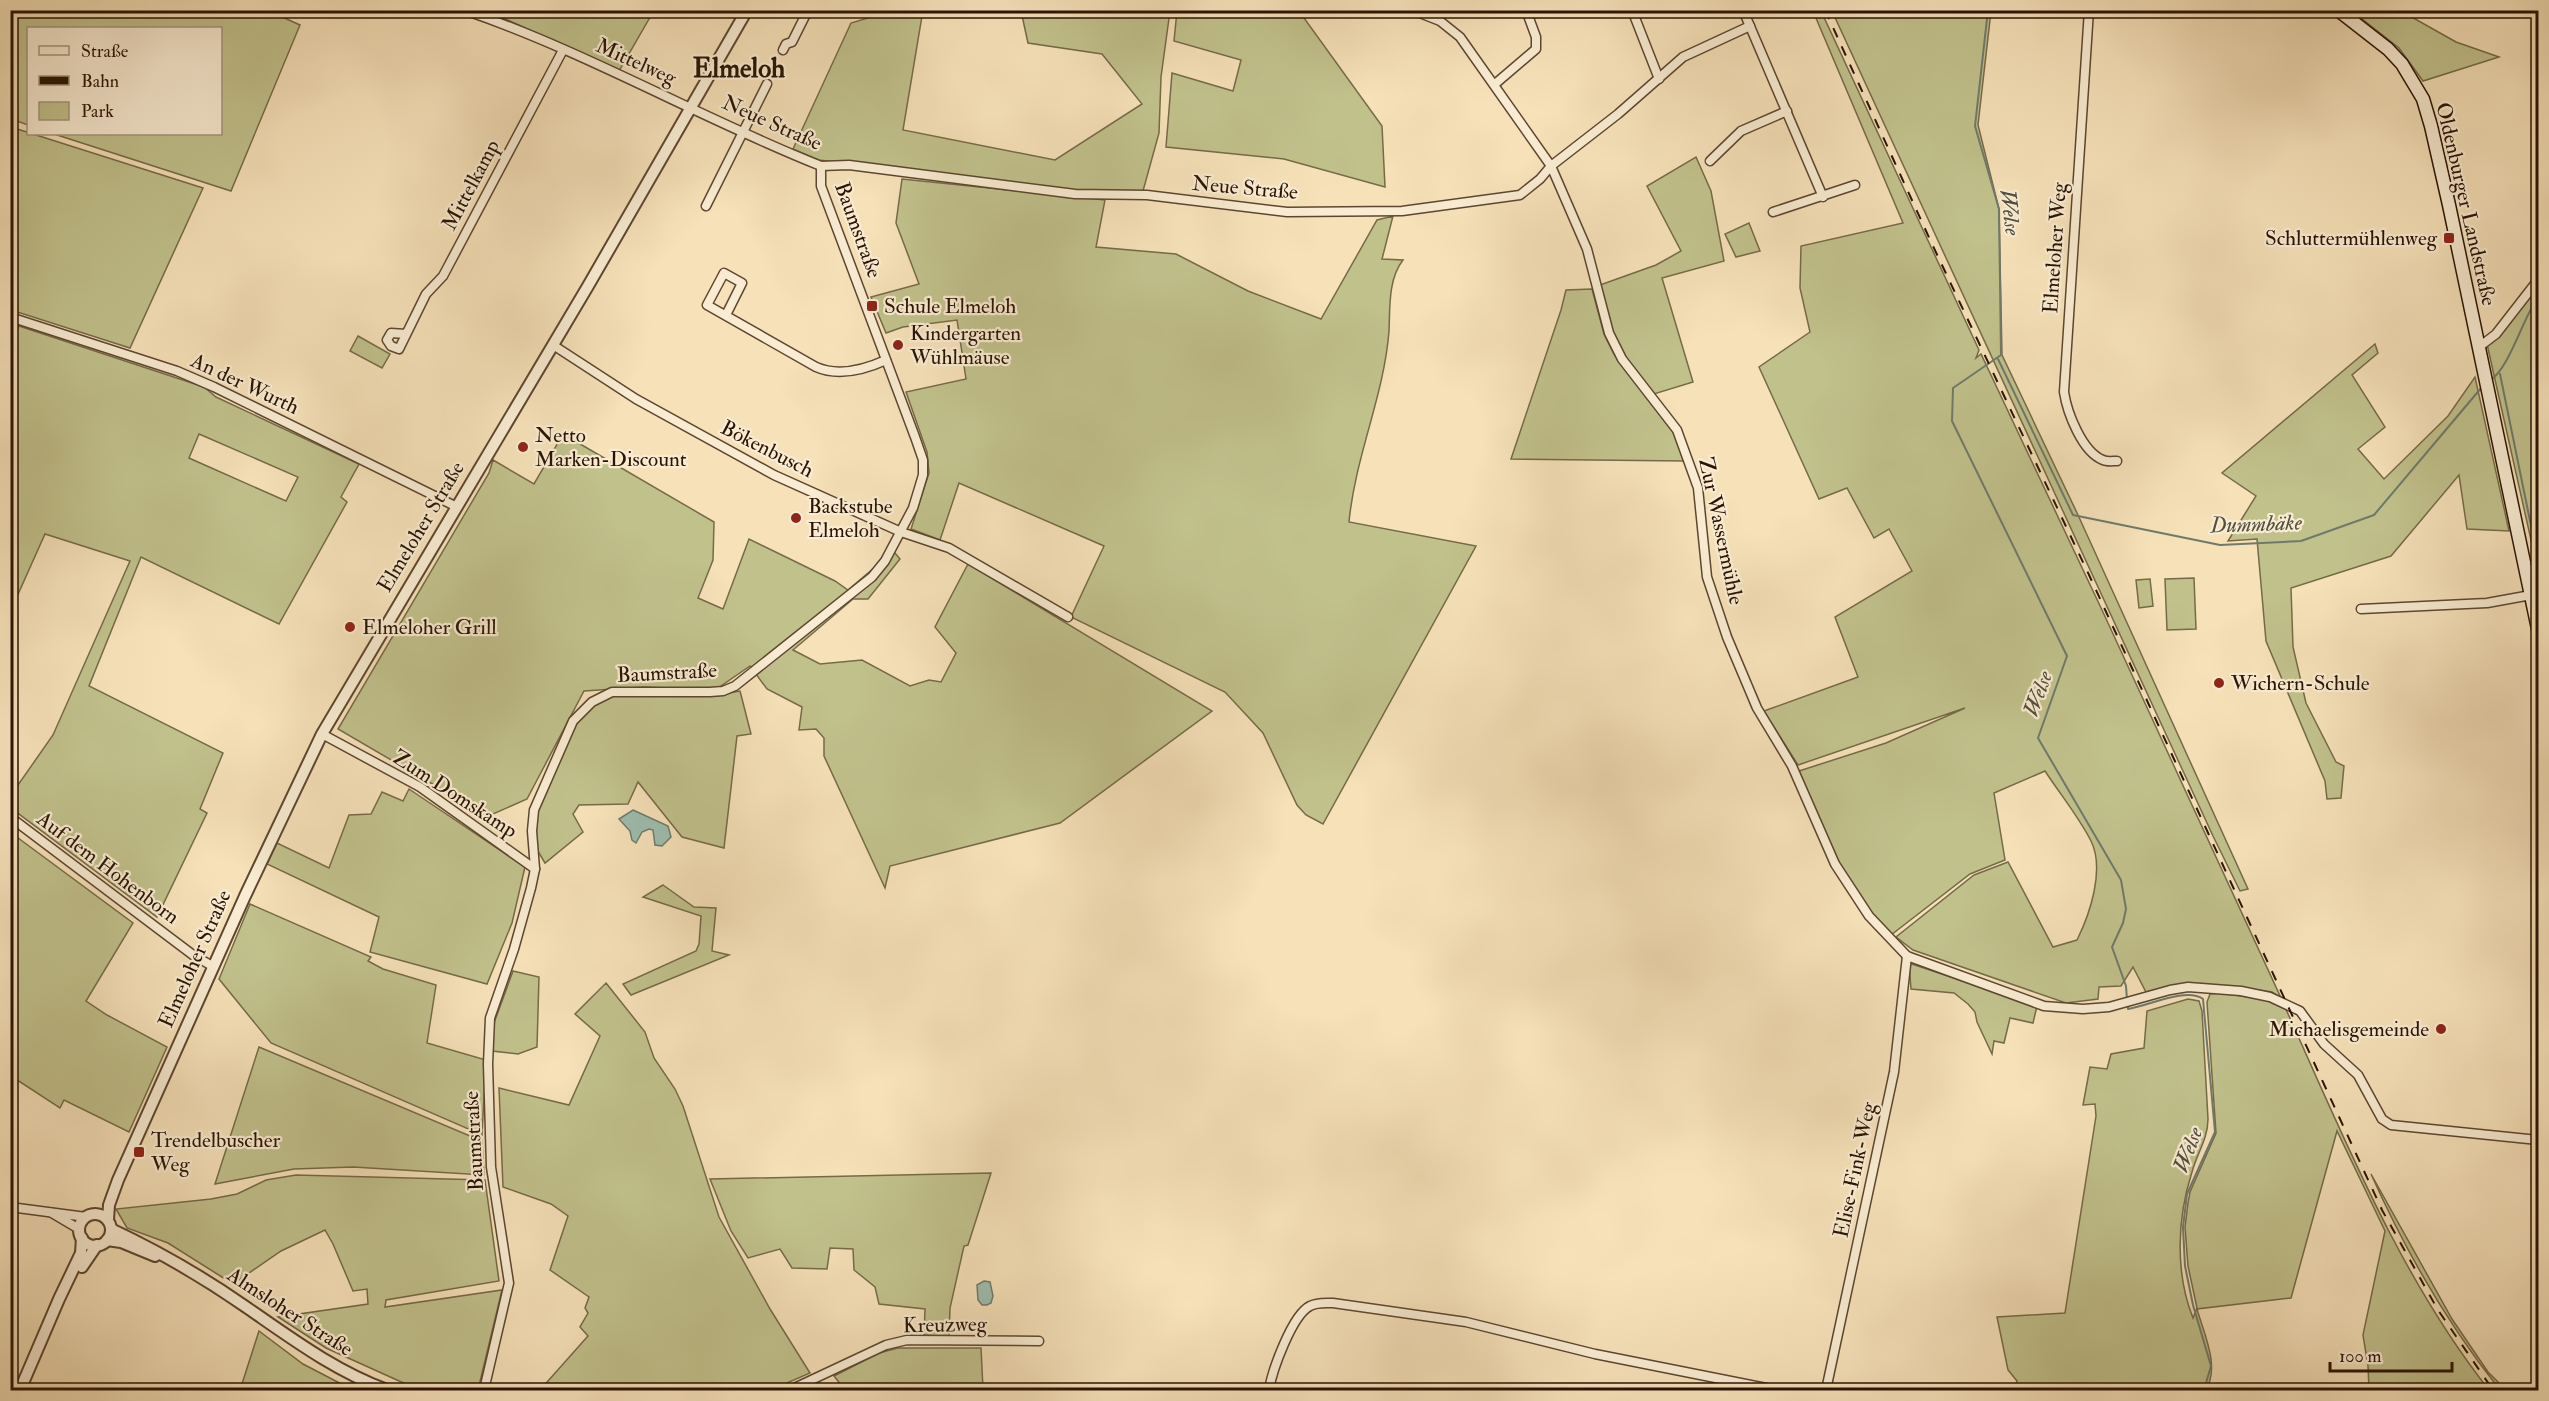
<svg xmlns="http://www.w3.org/2000/svg" width="2549" height="1401" viewBox="0 0 2549 1401" font-family="'IM FELL Double Pica',serif">
  <style>
    .green { fill: #c1c18c; stroke: #766a48; stroke-width: 1.5; fill-rule: evenodd }
    .water { fill: #9dbeb0; stroke: #6f7a6b; stroke-width: 1.5 }
    .lines { fill: none; stroke-linecap: round; stroke-linejoin: round }
    .stream { stroke: #6f7a6b; stroke-width: 2 }
    .minor-casing { stroke: #5d4630; stroke-width: 11 }
    .tertiary-casing { stroke: #5d4630; stroke-width: 14 }
    .secondary-casing { stroke: #2a1303; stroke-width: 15 }
    .minor { stroke: #f9ecd2; stroke-width: 8 }
    .tertiary { stroke: #f9ecd2; stroke-width: 10 }
    .secondary { stroke: #f9ecd2; stroke-width: 12 }
    .rail { stroke: #2a1303; stroke-width: 2; stroke-dasharray: 10 10; stroke-linecap: butt }
    .poi-dot { fill: #8f2418; stroke: #f9ecd2; stroke-width: 2 }
    .labels { text-anchor: middle; dominant-baseline: central; stroke-width: 4.5; stroke-linejoin: round; paint-order: stroke }
    .street-label { font-size: 21px; fill: #2a1303; stroke: #f9ecd2 }
    .poi-label { font-size: 21px; fill: #2a1303; stroke: #f9ecd2; text-anchor: start }
    .water-label { font-size: 22px; font-style: italic; fill: #524f40; stroke: #f9ecd2 }
    .district-label { font-size: 27px; font-weight: bold; fill: #2a1303; stroke: #f9ecd2 }
  </style>
  <rect width="100%" height="100%" fill="#f6e1b9"/>
  <filter id="stains"><feTurbulence type="fractalNoise" baseFrequency=".00333" numOctaves="4"/><feColorMatrix values="0 0 0 0 .2 0 0 0 0 .09 0 0 0 0 .02 0 0 0 .5 -.17"/></filter>
  <radialGradient id="worn" r=".72"><stop offset=".6" stop-color="#630" stop-opacity="0"/><stop offset="1" stop-color="#630" stop-opacity=".3"/></radialGradient>
  <g class="green">
    <polygon points="649,10 653,12 619,71 488,11"/>
    <polygon points="923,10 903,130 1055,160 1142,104 1102,54 1028,43 1021,11 1170,11 1161,77 1159,133 1143,191 1078,191 903,170 819,160 793,149 851,23 891,11"/>
    <polygon points="10,11 274,11 273,13 300,25 231,191 54,134 220,134 220,28 28,28 28,125 11,119"/>
    <polygon points="1177,11 1299,11 1382,126 1385,187 1284,159 1166,147 1172,73 1233,91 1241,60 1174,41"/>
    <path d="M1813,11H1821L1979,350L1976,358L1981,354L2102,610L2281,998L2272,992C2226,986 2192,979 2146,992L2133,967L2121,986L2099,987L2098,999L2066,1003L1913,950L1896,937L1974,875L2008,862L2053,947L2077,940C2090,914 2105,869 2091,841C2079,817 2060,794 2045,771L1994,793L2005,860L1970,874L1891,935L1872,914L1835,858L1799,771L1886,743L1965,708L1798,765L1764,711L1858,677L1835,617L1912,571L1889,529L1874,538L1847,488L1819,499L1759,367L1810,332L1800,288L1801,246L1903,223Z"/>
    <polygon points="1832,11 1991,11 1978,125 1999,209 2002,355 2078,515 2248,889 2240,891 2213,836"/>
    <polygon points="2352,11 2401,11 2456,42 2499,57 2423,81 2399,48"/>
    <polygon points="11,127 203,188 130,348 11,310"/>
    <polygon points="1696,157 1711,191 1724,261 1662,278 1693,382 1654,394 1626,358 1612,333 1600,285 1656,265 1681,251 1647,186"/>
    <path d="M902,179L1105,200L1096,247L1176,254L1248,291L1321,319L1377,220L1393,216L1382,259L1403,260C1388,279 1390,308 1389,331C1384,396 1355,457 1349,522L1476,546L1323,824L1306,815L1297,805L1263,733L1225,692L1071,617L1104,546L959,483L940,540L911,529L929,473L927,452L906,392L966,379L957,320L903,327L886,333L871,297L919,284L896,223Z"/>
    <polygon points="1749,223 1760,251 1736,257 1725,234"/>
    <polygon points="2538,287 2538,571 2487,344 2501,334"/>
    <polygon points="1592,289 1604,334 1614,354 1673,432 1685,461 1511,459 1561,310 1566,290"/>
    <path d="M19,326L204,387L216,397L359,464L341,497L347,502L279,624L141,557L89,686L223,753L200,809L207,813L157,917L11,808V795L53,735L130,561L45,534L11,610L10,344ZM199,434L298,477L286,501L189,458Z"/>
    <polygon points="358,336 390,354 382,368 350,351"/>
    <polygon points="2375,344 2378,353 2352,375 2385,427 2358,449 2384,479 2448,416 2475,377 2509,531 2467,529 2459,475 2391,556 2291,588 2293,647 2306,703 2336,762 2344,766 2341,798 2327,799 2325,781 2266,641 2257,539 2228,541 2256,496 2222,473"/>
    <polygon points="563,434 714,522 713,560 698,598 723,609 749,539 835,581 848,590 875,567 890,547 900,559 868,599 853,599 793,650 820,664 862,660 910,686 929,680 941,682 956,653 935,627 968,564 1212,711 1060,823 890,866 885,888 824,756 824,738 816,729 799,730 802,707 767,689 750,666 715,690 644,687 584,691 527,799 484,818 441,789 338,729 489,473 493,460 534,484"/>
    <polygon points="2194,578 2196,629 2167,630 2165,579"/>
    <polygon points="2150,579 2153,606 2139,608 2136,580"/>
    <polygon points="740,691 751,734 737,736 724,848 682,837 638,782 628,804 579,805 573,814 583,832 545,863 536,848 537,810 576,723 593,705 610,696 723,694"/>
    <polygon points="409,789 525,867 512,923 487,984 370,952 379,917 267,864 277,843 329,868 349,815 371,814 382,792 403,801"/>
    <polygon points="10,832 133,923 86,1001 107,1015 167,1047 129,1132 64,1100 60,1108 11,1076"/>
    <polygon points="663,885 694,907 716,908 712,951 729,955 631,995 623,984 696,951 699,944 701,916 643,897"/>
    <polygon points="250,904 371,957 368,961 383,969 436,985 427,1043 486,1060 482,1135 271,1043 219,979"/>
    <polygon points="1909,963 2037,1006 2033,1023 2010,1018 2004,1043 1994,1041 1992,1054 1977,1022 1975,1012 1968,1004 1954,993 1911,989"/>
    <polygon points="513,971 539,977 537,1047 518,1054 492,1051 494,1023"/>
    <polygon points="606,983 645,1032 654,1058 675,1089 683,1106 719,1217 770,1309 810,1373 771,1390 540,1390 588,1336 580,1327 588,1313 585,1308 589,1297 550,1270 568,1216 551,1204 503,1187 499,1088 569,1105 600,1036 575,1014"/>
    <path d="M2220,993L2269,1000L2284,1005C2344,1137 2399,1276 2489,1390H2369L2368,1366L2363,1335L2385,1231L2337,1131L2291,1298L2197,1309C2204,1334 2220,1366 2206,1390H2014L2017,1381L2008,1370L1997,1317L2065,1313L2096,1116L2095,1104L2083,1105L2090,1067L2107,1069L2111,1054L2144,1048L2147,1011L2188,999L2199,1001L2202,1011L2208,1119C2208,1139 2197,1153 2192,1172C2177,1218 2175,1273 2193,1318L2197,1308L2188,1266L2185,1227L2188,1203L2190,1192L2216,1133L2207,1002L2210,994Z"/>
    <polygon points="259,1047 482,1141 484,1175 353,1167 294,1169 215,1184"/>
    <polygon points="991,1173 968,1245 964,1246 950,1308 949,1337 924,1335 925,1309 879,1304 875,1287 854,1270 853,1249 830,1248 827,1269 792,1268 780,1249 748,1258 731,1231 710,1179"/>
    <path d="M2371,1174L2452,1319L2488,1372L2506,1390H2500C2448,1325 2405,1250 2371,1174Z"/>
    <polygon points="296,1175 485,1180 499,1281 386,1300 385,1307 502,1290 478,1390 419,1390 326,1348 278,1317 368,1304 367,1289 353,1291 333,1244 325,1230 281,1251 233,1284 168,1243 127,1228 116,1209 211,1199 237,1194 266,1180"/>
    <polygon points="259,1331 303,1364 353,1390 240,1390"/>
    <polygon points="898,1348 981,1348 983,1388 980,1390 845,1390 834,1376 879,1353"/>
  </g>
  <g class="water">
    <polygon points="633,810 668,826 671,837 662,846 655,845 653,830 649,829 642,832 636,843 632,840 630,831 619,819"/>
    <polygon points="984,1281 990,1282 993,1296 991,1303 987,1305 982,1305 978,1300 977,1285"/>
  </g>
  <g class="lines">
    <g class="stream">
      <polyline points="1988,10 1975,126 1999,209 2001,355 1953,388 1952,421 2067,656 2038,738 2121,880 2126,909 2123,923 2112,947 2126,986 2127,1000"/>
      <polyline points="1998,359 2073,515 2220,545 2301,541 2374,515 2482,387"/>
      <polyline points="2500,374 2536,550"/>
      <path d="M2491,380C2511,364 2522,320 2538,297"/>
      <polyline points="508,980 510,974"/>
      <path d="M2128,1006V1009C2148,1006 2186,987 2203,999L2215,1132L2187,1194L2183,1227L2185,1266L2193,1305L2211,1366L2204,1390"/>
    </g>
    <g class="minor-casing">
      <g id="minor">
        <path d="M464,10C587,52 700,118 821,166L849,165L1075,194L1147,195L1287,212L1402,211L1520,195L1540,179L1551,166L1618,114L1683,57L1750,26"/>
        <polyline points="1412,10 1440,21 1460,37 1551,166 1587,249 1609,333 1622,359 1677,430 1698,488 1707,577 1727,637 1757,708 1792,766 1835,864 1869,916 1907,956 2044,1006 2083,1009 2109,1007 2170,990 2188,987 2241,991 2270,997 2300,1011 2324,1044 2358,1075 2382,1119 2391,1125 2538,1140"/>
        <polyline points="1632,10 1659,79"/>
        <polyline points="1743,10 1823,197"/>
        <path d="M2089,10L2064,392C2067,412 2082,452 2103,460C2107,462 2113,461 2117,461"/>
        <polyline points="783,50 786,44 792,42 808,10"/>
        <polyline points="1495,84 1536,49 1536,37 1526,10"/>
        <polyline points="1710,161 1741,131 1787,111"/>
        <polyline points="706,206 767,84"/>
        <polyline points="1773,212 1855,185"/>
        <path d="M726,315L742,283L724,273L707,305L816,367C839,377 864,370 886,360"/>
        <polyline points="10,317 177,371 214,387 455,506"/>
        <polyline points="406,334 391,333 387,340 391,346 399,349 426,294 443,276 563,50"/>
        <polyline points="553,345 636,399 774,475 901,532 949,548 1068,617"/>
        <polyline points="2479,347 2496,334 2538,280"/>
        <polyline points="2361,609 2487,603 2531,595"/>
        <polyline points="322,734 420,787 535,869"/>
        <polyline points="10,817 193,955 214,967"/>
        <polyline points="10,1207 86,1217"/>
        <polyline points="52,1213 79,1229"/>
        <polyline points="484,1390 509,1283 491,1167 488,1064 490,1018 514,949 531,888 535,869 532,831 534,810 573,721 592,702 612,692 710,692 723,691 735,686 872,577 885,561 913,508 923,475 923,460 915,437 821,186 821,166"/>
        <polyline points="790,1390 886,1345 907,1340 1039,1341"/>
        <path d="M1269,1390C1272,1371 1292,1315 1310,1306C1317,1302 1325,1303 1333,1303L1466,1322L1595,1354L1776,1390"/>
        <polyline points="1826,1390 1894,1072 1907,956"/>
      </g>
    </g>
    <g class="tertiary-casing">
      <g id="tertiary">
        <circle cx="95" cy="1230" r="16"/>
        <polyline points="108,1220 109,1205 118,1180 245,896 322,734 588,286 747,10"/>
        <path d="M111,1229C158,1251 203,1277 246,1307C291,1338 335,1371 387,1390"/>
        <polyline points="107,1240 121,1242 155,1256"/>
        <polyline points="82,1267 97,1245"/>
        <polyline points="20,1390 59,1299 81,1253 82,1238"/>
      </g>
    </g>
    <g class="secondary-casing">
      <polyline id="secondary" points="2338,10 2388,49 2402,64 2423,99 2431,126 2449,205 2538,629"/>
    </g>
    <use href="#minor" class="minor"/>
    <use href="#tertiary" class="tertiary"/>
    <use href="#secondary" class="secondary"/>
    <polyline class="rail" points="1825,10 1932,244 2090,577 2382,1210 2438,1310 2493,1390"/>
  </g>
  <g class="poi-dot">
    <rect x="2443" y="232" width="12" height="12" rx="3"/>
    <rect x="866" y="300" width="12" height="12" rx="3"/>
    <circle cx="898" cy="345" r="6"/>
    <circle cx="523" cy="447" r="6"/>
    <circle cx="796" cy="518" r="6"/>
    <circle cx="350" cy="627" r="6"/>
    <circle cx="2219" cy="683" r="6"/>
    <circle cx="2441" cy="1029" r="6"/>
    <rect x="133" y="1146" width="12" height="12" rx="3"/>
  </g>
  <g class="labels">
    <g class="street-label">
      <text transform="translate(636 62) rotate(24)">Mittelweg</text>
      <text transform="translate(772 123) rotate(24)">Neue Straße</text>
      <text transform="translate(471 185) rotate(-62)">Mittelkamp</text>
      <text transform="translate(1245 188) rotate(5)">Neue Straße</text>
      <text transform="translate(2466 204) rotate(77)">Oldenburger Landstraße</text>
      <text transform="translate(858 230) rotate(70)">Baumstraße</text>
      <text transform="translate(2055 248) rotate(-86)">Elmeloher Weg</text>
      <text transform="translate(245 384) rotate(25)">An der Wurth</text>
      <text transform="translate(767 449) rotate(27)">Bökenbusch</text>
      <text transform="translate(421 527) rotate(-59)">Elmeloher Straße</text>
      <text transform="translate(1721 531) rotate(78)">Zur Wassermühle</text>
      <text transform="translate(667 673) rotate(-3)">Baumstraße</text>
      <text transform="translate(455 794) rotate(33)">Zum Domskamp</text>
      <text transform="translate(108 868) rotate(37)">Auf dem Hohenborn</text>
      <text transform="translate(195 959) rotate(-66)">Elmeloher Straße</text>
      <text transform="translate(474 1141) rotate(-93)">Baumstraße</text>
      <text transform="translate(1855 1170) rotate(-78)">Elise-Fink-Weg</text>
      <text transform="translate(290 1312) rotate(33)">Almsloher Straße</text>
      <text transform="translate(945 1325) rotate(-1)">Kreuzweg</text>
    </g>
    <g class="poi-label">
      <text x="2437" y="238" text-anchor="end">Schluttermühlenweg</text>
      <text x="884" y="306">Schule Elmeloh</text>
      <text x="910" y="333">Kindergarten<tspan x="910" dy="24">Wühlmäuse</tspan></text>
      <text x="535" y="435">Netto<tspan x="535" dy="24">Marken-Discount</tspan></text>
      <text x="808" y="506">Backstube<tspan x="808" dy="24">Elmeloh</tspan></text>
      <text x="362" y="627">Elmeloher Grill</text>
      <text x="2231" y="683">Wichern-Schule</text>
      <text x="2429" y="1029" text-anchor="end">Michaelisgemeinde</text>
      <text x="151" y="1140">Trendelbuscher<tspan x="151" dy="24">Weg</tspan></text>
    </g>
    <g class="water-label">
      <text transform="translate(2010 212) rotate(83)">Welse</text>
      <text transform="translate(2256 524) rotate(-2)">Dummbäke</text>
      <text transform="translate(2038 694) rotate(-70)">Welse</text>
      <text transform="translate(2188 1150) rotate(-69)">Welse</text>
    </g>
    <g class="district-label">
      <text x="739" y="68">Elmeloh</text>
    </g>
  </g>
  <rect width="2549" height="1401" fill="none" stroke="#f6e1b9" stroke-width="36"/>
  <rect x="12" y="12" width="2525" height="1377" fill="none" stroke="#2a1303" stroke-width="3"/>
  <rect x="18" y="18" width="2513" height="1365" fill="none" stroke="#2a1303" stroke-width="1.5"/>
  <rect x="27" y="27" width="195" height="108" fill="#f9ecd2" stroke="#a6957f" stroke-width="1.5"/>
  <rect x="39" y="46" width="30" height="9" fill="#f9ecd2" stroke="#a6957f" stroke-width="1.5"/>
  <text x="81" y="57" font-size="18" fill="#2a1303">Straße</text>
  <rect x="39" y="76" width="30" height="9" fill="#2a1303" stroke="#a6957f" stroke-width="1.5"/>
  <text x="81" y="87" font-size="18" fill="#2a1303">Bahn</text>
  <rect x="39" y="102" width="30" height="18" fill="#c1c18c" stroke="#a6957f" stroke-width="1.5"/>
  <text x="81" y="117" font-size="18" fill="#2a1303">Park</text>
  <path d="M2330 1362v9h122v-9" fill="none" stroke="#2a1303" stroke-width="3"/>
  <text x="2339" y="1362" font-size="18" fill="#2a1303" stroke="#f9ecd2" stroke-width="4.5" paint-order="stroke">100 m</text>
  <rect width="100%" height="100%" filter="url(#stains)"/>
  <rect width="100%" height="100%" fill="url(#worn)"/>
</svg>
